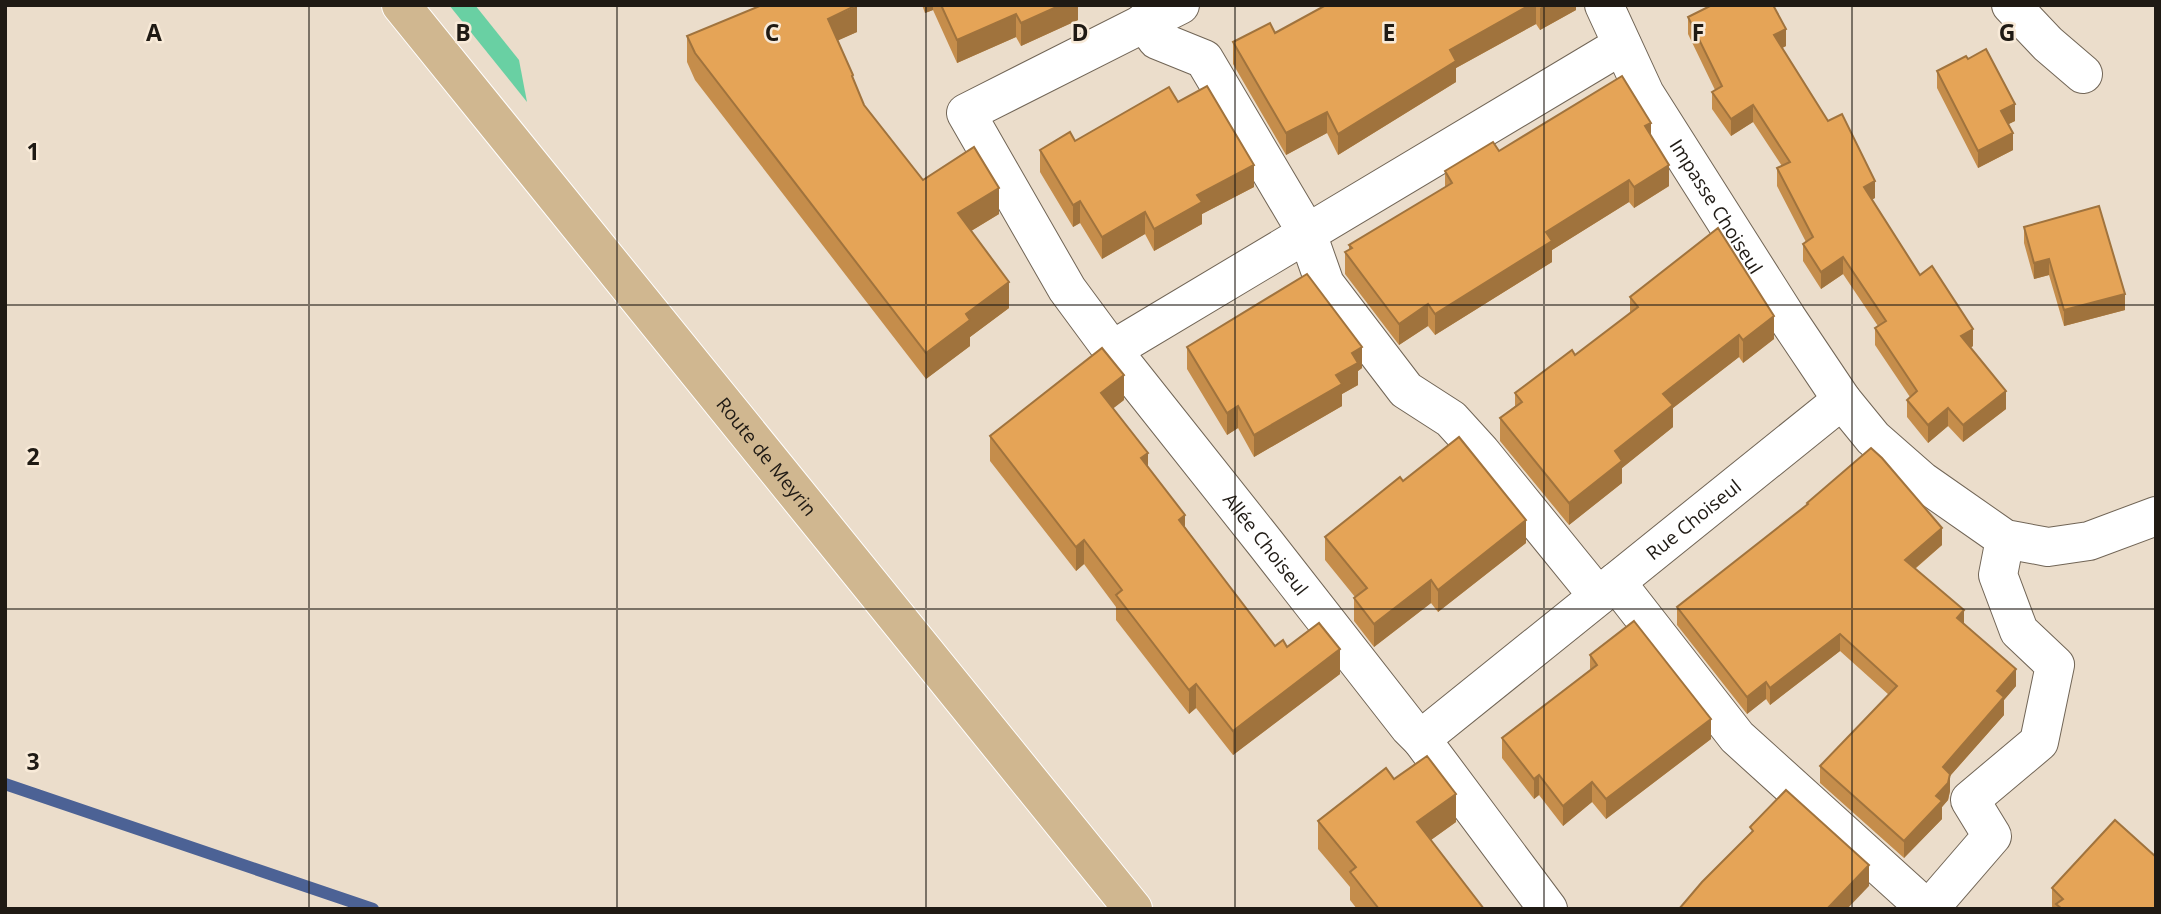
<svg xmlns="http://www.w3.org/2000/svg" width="2161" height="914" viewBox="0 0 2161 914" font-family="'Open Sans',sans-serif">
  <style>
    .green { fill: #69d0a3 }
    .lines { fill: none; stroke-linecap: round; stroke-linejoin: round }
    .stream { stroke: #4c6295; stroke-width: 12 }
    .minor-casing { stroke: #716556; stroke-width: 40 }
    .major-casing { stroke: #fff; stroke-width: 40 }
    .minor { stroke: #fff; stroke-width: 38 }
    .major { stroke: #d0b790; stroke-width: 38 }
    .wall { fill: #c58d4b }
    .shaded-wall { fill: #a0733d }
    .building { fill: #e5a457; stroke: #a0733d; stroke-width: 2 }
    .grid { fill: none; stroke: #1f1a14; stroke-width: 2; stroke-opacity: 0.55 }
    .labels { text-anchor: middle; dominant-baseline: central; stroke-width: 5; stroke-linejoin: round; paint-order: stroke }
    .street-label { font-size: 19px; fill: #1f1a14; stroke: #f8ead8 }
    .grid-label { font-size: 23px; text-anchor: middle; font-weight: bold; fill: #1f1a14; stroke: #f8ead8; stroke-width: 5; stroke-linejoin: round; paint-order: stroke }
  </style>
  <rect width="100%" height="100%" fill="#ebddcb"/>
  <polygon class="green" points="449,5 475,5 519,60 527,102"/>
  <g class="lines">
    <polyline class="stream" points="5,784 373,909"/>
    <g class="minor-casing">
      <g id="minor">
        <path id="s1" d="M1180,5L966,113L1067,289L1112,350L1266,544L1409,727L1421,739"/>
        <path id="s2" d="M1604,5L1645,94L1787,318L1842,400"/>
        <polyline points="2011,5 2048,44 2083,74"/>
        <polyline points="1144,22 1157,40 1204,59 1307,233 1325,284 1406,390 1451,419 1481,452 1598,596"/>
        <polyline points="1112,350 1622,45"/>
        <polyline points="1616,582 1737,737 1927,909"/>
        <path id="s3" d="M1548,909L1421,739L1842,400L1873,438L1922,481L2005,539L2048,547L2089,541L2156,516"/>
        <polyline points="1929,909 1992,836 1970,800 2039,742 2055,665 2019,631 1998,575 2005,539"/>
      </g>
    </g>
    <g class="major-casing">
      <g id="major">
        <path id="s4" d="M401,5L1133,909"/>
      </g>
    </g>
    <use href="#minor" class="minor"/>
    <use href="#major" class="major"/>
  </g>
  <g class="wall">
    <polygon points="922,5 1083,5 1078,7 1078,20 1021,46 1016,37 957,63 933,10 925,13"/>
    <polygon points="1326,5 1576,5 1576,10 1540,30 1536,24 1456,68 1456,82 1338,155 1327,133 1286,155 1233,64 1233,42 1275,33"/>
    <polygon points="1709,5 1773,5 1786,46 1782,48 1875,198 1872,199 1920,275 1973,346 1970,348 2006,409 1963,442 1948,426 1928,443 1907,417 1907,400 1910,397 1875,345 1875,328 1878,326 1843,274 1821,289 1803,261 1803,244 1806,242 1777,186 1777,168 1782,166 1753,122 1731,136 1712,109 1712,92 1715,90 1688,34 1688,17 1710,6"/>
    <polygon points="857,32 838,40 864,105 923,180 999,214 971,231 1009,308 970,337 970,346 926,379 695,80 687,62 687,36"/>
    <polygon points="1937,71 2015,121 2008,124 2013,150 1978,168 1937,88"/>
    <polygon points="1178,102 1254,187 1202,214 1202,224 1154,251 1145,234 1102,259 1080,223 1073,227 1040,172 1040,150 1075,141"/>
    <polygon points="1651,136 1669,186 1634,208 1629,202 1552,250 1552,262 1435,335 1428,326 1399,345 1345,274 1345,252 1349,250 1349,245 1445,187 1445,171 1499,151"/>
    <polygon points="2024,227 2125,310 2064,326 2049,275 2034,279 2024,243"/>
    <polygon points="1630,297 1774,339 1743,363 1739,357 1673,408 1673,427 1622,468 1622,483 1569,525 1500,441 1500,418 1515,406 1515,393 1575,355 1630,313"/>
    <polygon points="1187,347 1362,368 1358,371 1358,385 1342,394 1342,406 1254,457 1238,428 1227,435 1187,369"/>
    <polygon points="1124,400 1113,408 1185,527 1275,646 1287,647 1340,674 1233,755 1196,708 1189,714 1116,620 1116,607 1084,564 1076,571 990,461 990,436"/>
    <polygon points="1403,481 1526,543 1438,612 1431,603 1374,647 1354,621 1354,598 1355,597 1325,560 1325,537"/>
    <polygon points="1807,503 1942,545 1915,569 1964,624 2016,686 2004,700 2004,715 1950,776 1950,791 1948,800 1942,807 1942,819 1904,858 1820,783 1820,766 1889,695 1840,651 1770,705 1766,699 1747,714 1677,625 1677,607 1807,505"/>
    <polygon points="1590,655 1711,739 1606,819 1592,802 1563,826 1539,795 1534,799 1502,758 1502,738 1590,670"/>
    <polygon points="1394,779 1456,822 1431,840 1484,909 1357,909 1350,900 1350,887 1318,849 1318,821"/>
    <polygon points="2052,888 2156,909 2052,909"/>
  </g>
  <g class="shaded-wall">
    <polygon points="925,5 933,5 933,10 925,13"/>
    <polygon points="1061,5 1083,5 1078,7 1078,20 1021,46 1021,23"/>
    <polygon points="1530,5 1536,5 1536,24 1456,68 1456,82 1338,155 1338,134 1450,50"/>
    <polygon points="1546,5 1576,5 1576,10 1540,30 1540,8"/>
    <polygon points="857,6 857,32 828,45 828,19"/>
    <polygon points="1016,14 1016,37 957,63 957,40"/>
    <polygon points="1786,29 1786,46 1774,52 1774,35"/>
    <polygon points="2015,104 2015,121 2001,128 2001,111"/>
    <polygon points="1753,105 1753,122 1731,136 1731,119"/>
    <polygon points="1327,112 1327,133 1286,155 1286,133"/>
    <polygon points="1651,123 1651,144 1645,126"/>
    <polygon points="2013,133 2013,150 1978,168 1978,151"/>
    <polygon points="1254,165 1254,187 1202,214 1202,224 1154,251 1154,229 1197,195"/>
    <polygon points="1669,165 1669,186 1634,208 1634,187"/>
    <polygon points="1629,180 1629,202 1552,250 1552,262 1435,335 1435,314 1546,232"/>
    <polygon points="1875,181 1875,198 1864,204 1864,187"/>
    <polygon points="999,188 999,214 958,239 958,213"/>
    <polygon points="1080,201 1080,223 1073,227 1073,205"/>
    <polygon points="1145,212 1145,234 1102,259 1102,237"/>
    <polygon points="1843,257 1843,274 1821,289 1821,272"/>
    <polygon points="2049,259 2049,275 2034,279 2034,263"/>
    <polygon points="1009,282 1009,308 970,337 970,346 926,379 926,353 966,314"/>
    <polygon points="2125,294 2125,310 2064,326 2064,310"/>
    <polygon points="1428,304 1428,326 1399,345 1399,324"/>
    <polygon points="1774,316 1774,339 1743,363 1743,340"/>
    <polygon points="1973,329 1973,346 1961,354 1961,336"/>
    <polygon points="1739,335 1739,357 1673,408 1673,427 1622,468 1622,483 1569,525 1569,503 1615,451 1663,394"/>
    <polygon points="1362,347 1362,368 1358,371 1358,385 1342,394 1342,406 1254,457 1254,435 1336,375 1352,353"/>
    <polygon points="1124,375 1124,400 1101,418 1101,393"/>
    <polygon points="2006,391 2006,409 1963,442 1963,425"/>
    <polygon points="1238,406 1238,428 1227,435 1227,413"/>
    <polygon points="1948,408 1948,426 1928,443 1928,425"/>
    <polygon points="1148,453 1148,477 1141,458"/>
    <polygon points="1185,515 1185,540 1179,520"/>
    <polygon points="1526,520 1526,543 1438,612 1438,590"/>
    <polygon points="1942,528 1942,545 1905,577 1905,560"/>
    <polygon points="1084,540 1084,564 1076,571 1076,547"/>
    <polygon points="1431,580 1431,603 1374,647 1374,624"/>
    <polygon points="1964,610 1964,628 1957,618"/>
    <polygon points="1840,634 1840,651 1770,705 1770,688"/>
    <polygon points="1340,649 1340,674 1233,755 1233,731"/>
    <polygon points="2016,669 2016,686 2004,700 2004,715 1950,776 1950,791 1948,800 1942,807 1942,819 1904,858 1904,841 1936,796 1943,767 1997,691"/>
    <polygon points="1766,682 1766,699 1747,714 1747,697"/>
    <polygon points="1196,684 1196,708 1189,714 1189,690"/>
    <polygon points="1711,719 1711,739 1606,819 1606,799"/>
    <polygon points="1539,775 1539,795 1534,799 1534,779"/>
    <polygon points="1592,782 1592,802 1563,826 1563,806"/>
    <polygon points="1456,794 1456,822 1417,850 1417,822"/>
    <polygon points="1869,865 1869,886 1847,909 1827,909"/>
  </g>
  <g class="building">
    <polygon points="762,5 857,5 828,19 853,75 852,76 864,105 923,180 974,147 999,188 958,213 1009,282 966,314 970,320 926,353 695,53 687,36"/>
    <polygon points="941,5 1061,5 1021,23 1016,14 957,40"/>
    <polygon points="1326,5 1530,5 1450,50 1456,61 1338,134 1327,112 1286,133 1233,42 1270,23 1275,33"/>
    <polygon points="1712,5 1773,5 1786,29 1774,35 1828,121 1842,114 1875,181 1864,187 1920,275 1932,266 1973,329 1961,336 2006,391 1963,425 1948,408 1928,425 1907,400 1917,391 1875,328 1886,321 1843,257 1821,272 1803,244 1813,237 1777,168 1790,162 1753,105 1731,119 1712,92 1722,86 1688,17"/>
    <polygon points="1986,49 2015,104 2001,111 2013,133 1978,151 1937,71 1966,56 1968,59"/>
    <polygon points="1622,76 1651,123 1645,126 1669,165 1634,187 1629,180 1546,232 1552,241 1435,314 1428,304 1399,324 1345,252 1352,248 1349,245 1452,183 1445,171 1493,142 1499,151"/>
    <polygon points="1207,86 1254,165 1197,195 1202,202 1154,229 1145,212 1102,237 1080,201 1073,205 1040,150 1070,132 1075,141 1169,87 1178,102"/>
    <polygon points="2099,206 2125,294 2064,310 2049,259 2034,263 2024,227"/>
    <polygon points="1718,228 1774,316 1743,340 1739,335 1663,394 1673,405 1615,451 1622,461 1569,503 1500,418 1522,402 1515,393 1572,350 1575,355 1638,307 1630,297"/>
    <polygon points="1307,274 1362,347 1352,353 1358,363 1336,375 1342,384 1254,435 1238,406 1227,413 1187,347"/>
    <polygon points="1102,348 1124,375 1101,393 1148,453 1141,458 1185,515 1179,520 1275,646 1283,640 1287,647 1319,623 1340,649 1233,731 1196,684 1189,690 1116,595 1122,590 1084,540 1076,547 990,436"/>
    <polygon points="1459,437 1526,520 1438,590 1431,580 1374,624 1354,598 1367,588 1325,537 1400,477 1403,481"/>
    <polygon points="1871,448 1882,458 1942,528 1905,560 1964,610 1957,618 2016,669 1997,691 2004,697 1943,767 1950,774 1948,783 1936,796 1942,801 1904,841 1820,766 1897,686 1840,634 1770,688 1766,682 1747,697 1677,607 1808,504 1807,503"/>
    <polygon points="1634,621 1711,719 1606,799 1592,782 1563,806 1539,775 1534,779 1502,738 1597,665 1590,655"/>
    <polygon points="1427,756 1456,794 1417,822 1484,909 1379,909 1350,872 1356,867 1318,821 1386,768 1394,779"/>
    <polygon points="1786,790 1869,865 1827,909 1679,909 1702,882 1753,831 1750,827"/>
    <polygon points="2115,820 2156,857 2156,909 2062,909 2056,904 2063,899 2052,888"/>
  </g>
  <path class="grid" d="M309,5V909M617,5V909M926,5V909M1235,5V909M1544,5V909M1852,5V909M5,305H2156M5,609H2156"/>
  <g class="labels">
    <g class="street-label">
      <text stroke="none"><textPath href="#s2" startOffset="231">Impasse Choiseul</textPath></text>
      <text stroke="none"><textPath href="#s4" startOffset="581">Route de Meyrin</textPath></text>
      <text stroke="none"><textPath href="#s3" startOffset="562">Rue Choiseul</textPath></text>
      <text stroke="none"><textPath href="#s1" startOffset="766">Allée Choiseul</textPath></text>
    </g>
  </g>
  <g class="grid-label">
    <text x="154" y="41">A</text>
    <text x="463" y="41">B</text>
    <text x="772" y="41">C</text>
    <text x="1080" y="41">D</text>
    <text x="1389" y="41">E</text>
    <text x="1698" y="41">F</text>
    <text x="2007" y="41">G</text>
    <text x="33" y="160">1</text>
    <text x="33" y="465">2</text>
    <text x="33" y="770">3</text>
  </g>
  <rect width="2161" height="914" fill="none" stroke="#1f1a14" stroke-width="14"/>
</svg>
